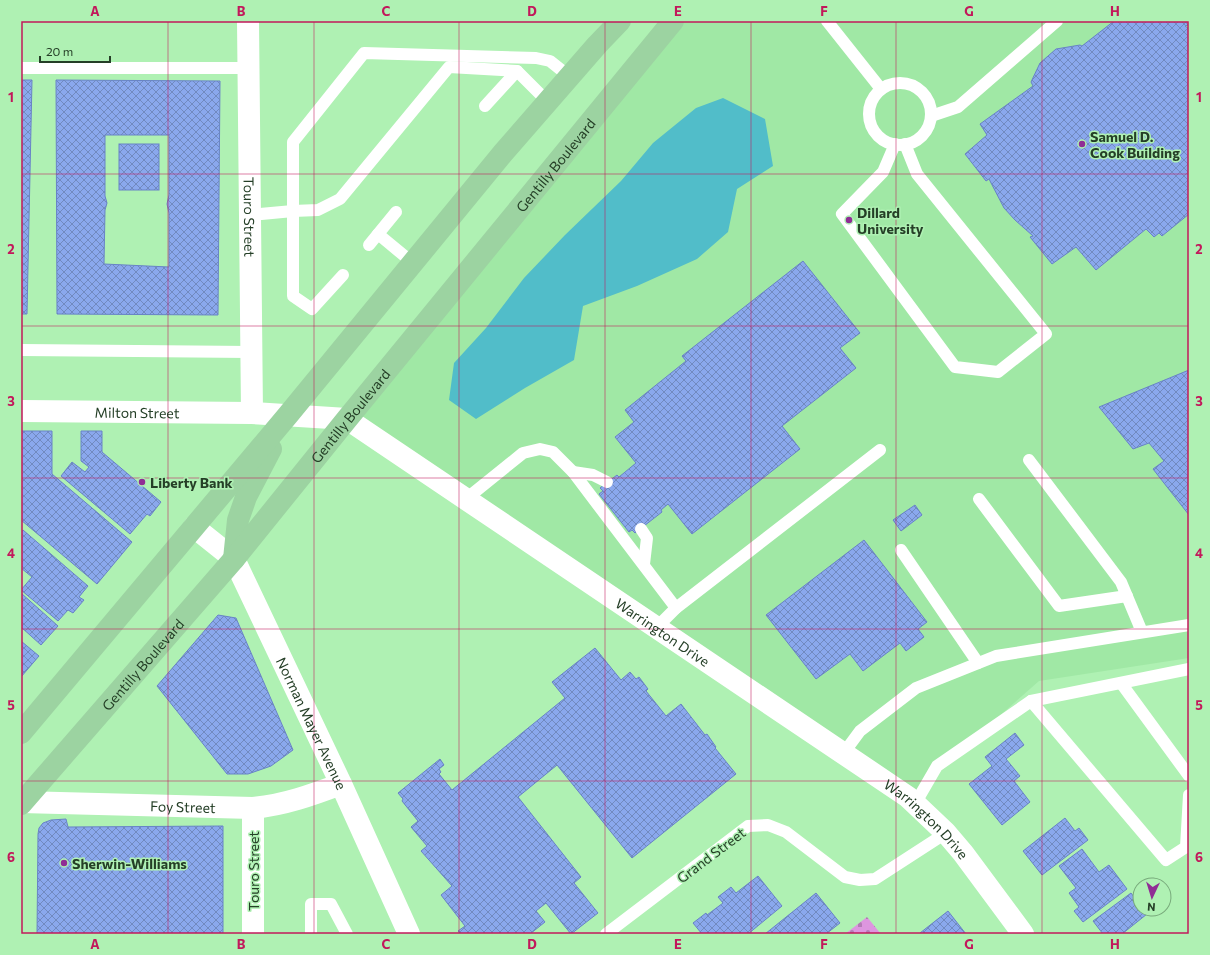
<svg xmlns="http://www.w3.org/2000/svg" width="1210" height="955" viewBox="0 0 1210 955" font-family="Commissioner,sans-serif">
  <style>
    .built { fill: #a0e8a5 }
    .cemetery { fill: url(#cemetery-stones) }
    .water { fill: #51bdc9 }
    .building { fill: url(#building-cross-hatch); stroke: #6883c6; fill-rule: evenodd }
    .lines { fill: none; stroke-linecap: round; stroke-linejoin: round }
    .lane { stroke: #fff; stroke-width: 12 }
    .street { stroke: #fff; stroke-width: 22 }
    .primary { stroke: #9cd3a1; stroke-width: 22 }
    .grid { fill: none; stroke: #c2185b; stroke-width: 1; stroke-opacity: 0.55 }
    .poi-dot { fill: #902d95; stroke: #aff1b3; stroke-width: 1.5 }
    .labels { text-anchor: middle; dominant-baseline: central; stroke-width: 3; stroke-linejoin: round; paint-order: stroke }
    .poi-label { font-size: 14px; font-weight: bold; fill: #253f27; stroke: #aff1b3; text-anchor: start }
    .street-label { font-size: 14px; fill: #253f27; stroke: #aff1b3 }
    .neatline { fill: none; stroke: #c2185b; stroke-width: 1.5 }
    .grid-label { font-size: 13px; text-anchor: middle; font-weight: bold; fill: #c2185b }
  </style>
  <defs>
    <pattern id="cemetery-stones" width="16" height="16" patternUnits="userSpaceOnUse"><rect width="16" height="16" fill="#dd96df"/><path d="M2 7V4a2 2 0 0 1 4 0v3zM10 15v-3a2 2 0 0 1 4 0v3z" fill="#b37cb5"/></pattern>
    <pattern id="building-cross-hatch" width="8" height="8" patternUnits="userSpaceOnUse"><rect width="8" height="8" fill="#8aa8ed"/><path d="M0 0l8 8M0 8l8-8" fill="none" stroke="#718ac0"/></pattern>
  </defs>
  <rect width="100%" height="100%" fill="#aff1b3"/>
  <polygon class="built" points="673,21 1189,21 1189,658 1039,681 908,797 347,419"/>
  <polygon class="cemetery" points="867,917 881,934 845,934"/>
  <polygon class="water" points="723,98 765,119 773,166 737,189 728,232 697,259 637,286 583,306 574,360 525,388 476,419 449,400 454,363 486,328 524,278 565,235 621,181 653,143 696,108"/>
  <g class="building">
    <polygon points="1114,21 1185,21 1188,25 1185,26 1189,29 1189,214 1162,236 1159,233 1154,237 1146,229 1096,270 1076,247 1052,264 1030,237 1033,236 1015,220 1004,208 989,179 986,181 965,154 987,135 980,124 1033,86 1031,82 1040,63 1056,49 1080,45 1082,46"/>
    <polygon points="21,80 32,80 27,314 21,314"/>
    <path d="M56,80L220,81L218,315L57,314ZM105,135H169V195L167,204L169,213V267L104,264L105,210L107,203L105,196Z"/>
    <rect x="119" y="144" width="40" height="46"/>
    <polygon points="803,261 860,333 840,348 856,368 782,426 800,449 692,534 668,504 661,510 662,512 635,533 632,530 629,532 599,494 603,491 600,488 617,475 619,477 636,463 615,437 634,422 625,410 686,361 682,356"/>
    <polygon points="1189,370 1189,515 1153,469 1164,461 1149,443 1133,449 1099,407"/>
    <polygon points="21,431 52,431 52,474 132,542 97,584 21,520"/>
    <polygon points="81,431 102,431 102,452 161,502 150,516 147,514 130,534 61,476 72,462 85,472 89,467 81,461"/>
    <polygon points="915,505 922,515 901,531 893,520"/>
    <polygon points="23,530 88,586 79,597 84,600 73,613 68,610 58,621 21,590 32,577 21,568 21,533"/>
    <polygon points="864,540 927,622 918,629 924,637 906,651 900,643 863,671 850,654 816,679 766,615"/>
    <polygon points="21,593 58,626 41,645 21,627"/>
    <polygon points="218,615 236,618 293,750 271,766 248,774 227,774 157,686"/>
    <polygon points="21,641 39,656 21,677"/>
    <polygon points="595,648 621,680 630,672 636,679 639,677 648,689 646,691 666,716 681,704 705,735 707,734 716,747 715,748 736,774 632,858 557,765 518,797 581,877 574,883 598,913 571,934 546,903 536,911 545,922 530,934 461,934 458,931 465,926 441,895 452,886 421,851 427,846 411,827 418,821 402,801 403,799 398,793 440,759 444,765 439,769 441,772 439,774 452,790 565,698 552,682"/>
    <polygon points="1015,733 1024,745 1006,759 1020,776 1014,781 1030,802 1002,825 969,784 992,766 985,757"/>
    <polygon points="1065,818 1075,831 1079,828 1088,840 1042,875 1023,851"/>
    <polygon points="66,819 68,827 223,826 223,934 37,934 38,834 39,828 43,823 51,820"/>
    <polygon points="1082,849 1099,872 1109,865 1127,889 1083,922 1074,911 1079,907 1069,893 1076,888 1059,866"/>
    <polygon points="758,876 782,906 748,934 702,934 693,923 706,913 707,915 723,903 718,897 731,887 736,893"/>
    <polygon points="816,893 840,923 826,934 765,934"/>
    <polygon points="1131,893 1140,905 1140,909 1143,909 1147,914 1122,934 1103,934 1093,921"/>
    <polygon points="948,911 966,934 920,934 920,933"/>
  </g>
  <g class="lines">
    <g class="lane">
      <polyline points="827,21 881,89"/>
      <polyline points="21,68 249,68"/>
      <circle cx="900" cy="114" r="31"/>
      <polyline points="485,106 517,71"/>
      <polyline points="931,116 958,107 1057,21"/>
      <polyline points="895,144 883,172 842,214 955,367 998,372 1046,334 917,174 905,144"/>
      <polyline points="250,215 293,211 318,210 340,199 449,67 517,71 548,102"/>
      <polyline points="378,234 413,263"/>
      <polyline points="369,245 396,212"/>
      <polyline points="343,275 312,309 293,296 293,142 364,53 536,58 550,61 570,77"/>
      <polyline points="21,350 251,352"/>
      <polyline points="1029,460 1121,582 1142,632"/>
      <polyline points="573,472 593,475 607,482"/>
      <polyline points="466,499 523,453 540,449 553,452 573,472 676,608"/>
      <polyline points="979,499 1059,606 1127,596"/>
      <polyline points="641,529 647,538 644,564"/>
      <polyline points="901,550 978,663"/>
      <polyline points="656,628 676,608 880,450"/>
      <polyline points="1121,683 1189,776"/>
      <polyline points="1031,701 1166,860 1186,847 1189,795"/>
      <polyline points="843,754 860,731 916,688 996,656 1189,625"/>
      <polyline points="915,804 937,766 1031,701 1189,669"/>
      <polyline points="311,934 311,904 331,904 347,934"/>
      <polyline points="606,934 748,826 768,825 786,832 845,877 860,880 875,879 946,833"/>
    </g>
    <g class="street">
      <path id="s1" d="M248,21L252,413"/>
      <path id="s2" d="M21,411L252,413L347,419L908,797L946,833L963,853L1023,934"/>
      <path id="s3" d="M194,527L234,559L341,784L409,934"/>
      <path id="s4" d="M21,802L253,808C284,805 312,795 341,784"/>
      <polyline points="253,934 253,808"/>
    </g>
    <g class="primary">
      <polyline points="234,559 238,520 246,497 271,449"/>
      <polyline points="21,733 288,415 503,153 597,45 620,21"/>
      <path id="s5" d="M21,804L234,559L347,419L673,21"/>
    </g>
  </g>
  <path class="grid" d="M168,21V934M314,21V934M459,21V934M605,21V934M751,21V934M896,21V934M1042,21V934M21,174H1189M21,326H1189M21,478H1189M21,629H1189M21,781H1189"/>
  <g class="poi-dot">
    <circle cx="1082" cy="144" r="4"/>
    <circle cx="849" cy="220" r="4"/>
    <circle cx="142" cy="482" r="4"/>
    <circle cx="64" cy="863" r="4"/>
  </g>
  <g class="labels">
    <g class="poi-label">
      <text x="1090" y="136">Samuel D.<tspan x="1090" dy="16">Cook Building</tspan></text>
      <text x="857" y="212">Dillard<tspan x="857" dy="16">University</tspan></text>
      <text x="150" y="482">Liberty Bank</text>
      <text x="72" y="863">Sherwin-Williams</text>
    </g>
    <g class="street-label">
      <text stroke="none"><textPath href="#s5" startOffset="833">Gentilly Boulevard</textPath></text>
      <text stroke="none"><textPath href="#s1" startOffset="196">Touro Street</textPath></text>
      <text stroke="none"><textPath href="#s2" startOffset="116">Milton Street</textPath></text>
      <text stroke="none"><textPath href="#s5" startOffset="509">Gentilly Boulevard</textPath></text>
      <text stroke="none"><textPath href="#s2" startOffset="707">Warrington Drive</textPath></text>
      <text stroke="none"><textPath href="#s5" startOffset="185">Gentilly Boulevard</textPath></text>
      <text stroke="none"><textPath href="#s3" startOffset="233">Norman Mayer Avenue</textPath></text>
      <text stroke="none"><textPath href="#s4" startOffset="162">Foy Street</textPath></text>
      <text stroke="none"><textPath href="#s2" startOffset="1031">Warrington Drive</textPath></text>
      <text transform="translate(711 855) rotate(-37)">Grand Street</text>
      <text transform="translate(253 871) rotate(-90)">Touro Street</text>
    </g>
  </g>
  <rect width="1210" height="955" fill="none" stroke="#aff1b3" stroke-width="44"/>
  <g transform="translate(1152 897) rotate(184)"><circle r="19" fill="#aff1b3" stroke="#78aa7b"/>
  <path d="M0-3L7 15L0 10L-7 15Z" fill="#902d95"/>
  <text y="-6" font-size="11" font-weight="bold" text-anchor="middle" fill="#253f27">N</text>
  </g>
  <path d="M40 56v6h70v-6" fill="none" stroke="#253f27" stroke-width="2"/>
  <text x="46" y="56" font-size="12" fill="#253f27" stroke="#aff1b3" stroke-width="3" paint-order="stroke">20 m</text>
  <rect x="22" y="22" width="1166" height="911" class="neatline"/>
  <g class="grid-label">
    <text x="95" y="16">A</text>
    <text x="241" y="16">B</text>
    <text x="386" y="16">C</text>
    <text x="532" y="16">D</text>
    <text x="678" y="16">E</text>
    <text x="824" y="16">F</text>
    <text x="969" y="16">G</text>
    <text x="1115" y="16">H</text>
    <text x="11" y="102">1</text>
    <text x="1199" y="102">1</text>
    <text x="11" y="254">2</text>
    <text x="1199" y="254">2</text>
    <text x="11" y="406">3</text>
    <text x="1199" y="406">3</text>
    <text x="11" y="558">4</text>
    <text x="1199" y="558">4</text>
    <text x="11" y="710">5</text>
    <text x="1199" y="710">5</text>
    <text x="11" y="862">6</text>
    <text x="1199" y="862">6</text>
    <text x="95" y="949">A</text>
    <text x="241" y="949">B</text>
    <text x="386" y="949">C</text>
    <text x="532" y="949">D</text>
    <text x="678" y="949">E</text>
    <text x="824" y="949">F</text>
    <text x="969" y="949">G</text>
    <text x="1115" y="949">H</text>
  </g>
</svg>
